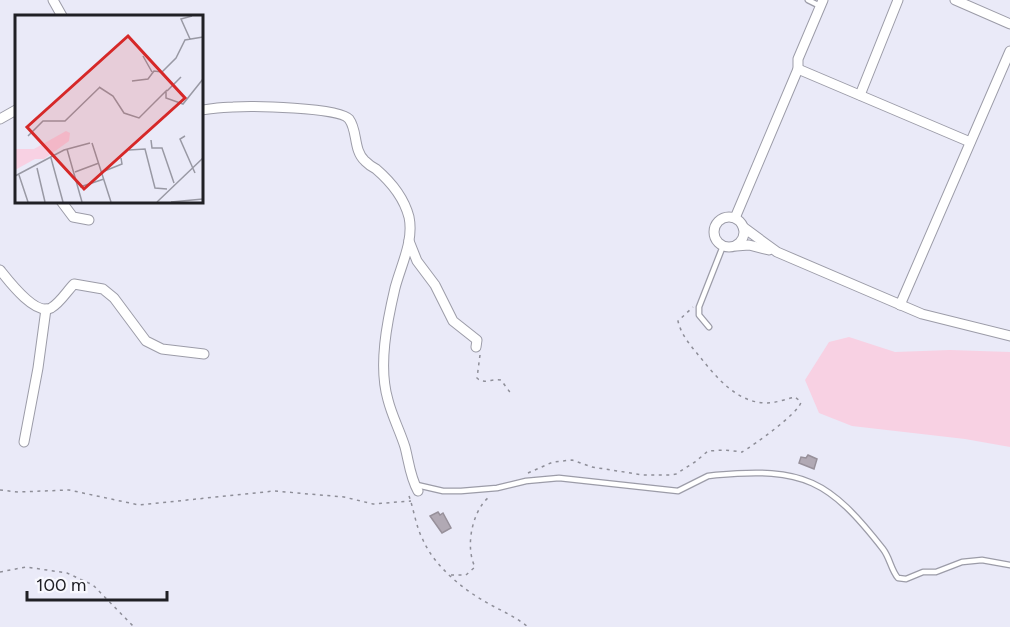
<svg xmlns="http://www.w3.org/2000/svg" width="1010" height="627" viewBox="0 0 1010 627" font-family="Figtree,sans-serif">
  <style>
    .green { fill: #f8d1e3 }
    .building { fill: #b1a9b4; stroke: #97909a; stroke-width: 1.5 }
    .lines { fill: none; stroke-linecap: round; stroke-linejoin: round }
    .lane-casing { stroke: #9c9ca8; stroke-width: 7 }
    .street-casing { stroke: #9c9ca8; stroke-width: 11 }
    .path { stroke: #8e8e98; stroke-width: 1.5; stroke-dasharray: 3 4.5; stroke-linecap: butt }
    .lane { stroke: #fff; stroke-width: 4.5 }
    .street { stroke: #fff; stroke-width: 9 }
    .inset-road { fill: none; stroke: #9999a4; stroke-width: 1.5 }
    .view { fill: #d62828; fill-opacity: 0.15; stroke: #d62828; stroke-width: 3 }
    .inset-edge { fill: none; stroke: #202025; stroke-width: 3 }
  </style>
  <rect width="100%" height="100%" fill="#eaeaf8"/>
  <polygon class="green" points="849,337 895,352 950,350 1010,352 1010,447 965,439 852,426 819,413 805,380 829,342"/>
  <g class="building">
    <polygon points="808,455 817,459 814,469 799,463 801,457 806,458"/>
    <polygon points="438,512 440,515 443,513 451,528 442,533 430,516"/>
  </g>
  <g class="lines">
    <g class="lane-casing">
      <g id="lane">
        <polyline points="808,0 820,6"/>
        <polyline points="709,327 699,315 699,307 723,246"/>
        <path d="M417,485L443,491H461L497,488L526,481L559,478L678,491L708,476L716,475C804,467 829,480 883,549C890,558 891,570 898,578L906,579L923,572H936L962,562L982,560L1010,565"/>
      </g>
    </g>
    <g class="street-casing">
      <g id="street">
        <polyline points="53,0 62,16"/>
        <polyline points="955,0 1010,24"/>
        <polyline points="798,69 970,142"/>
        <polyline points="860,95 898,0"/>
        <path d="M201,110C211,109 222,107 233,107C251,106 339,107 349,119C358,131 353,150 365,161C368,164 372,167 376,169C390,181 404,198 409,217C414,241 401,265 395,288C387,322 378,366 388,400C392,416 400,431 405,447C409,462 410,477 418,491"/>
        <polyline points="0,119 16,110"/>
        <polyline points="61,201 73,217 89,220"/>
        <circle cx="729" cy="232" r="15"/>
        <polyline points="735,218 798,69 798,59 823,0"/>
        <polyline points="743,227 777,252 922,314 1010,336"/>
        <polyline points="409,241 417,261 435,285 453,321 477,340 476,347"/>
        <polyline points="736,246 749,245 769,250"/>
        <path d="M0,270C8,280 35,316 51,308C60,303 67,291 74,284L103,289L114,298L146,341L162,349L204,354"/>
        <polyline points="900,305 1010,51"/>
        <polyline points="24,442 38,368 46,309"/>
      </g>
    </g>
    <g class="path">
      <path d="M480,355L477,378C484,385 492,378 501,380L512,395"/>
      <path d="M528,473L553,462L572,460L592,467L643,475H671L676,474L695,462L708,451L725,450L742,452C754,445 799,413 801,402L795,397C786,399 776,403 767,403C737,403 717,378 700,357C691,346 681,335 678,321L693,307"/>
      <polyline points="0,490 18,492 69,490 139,505 274,491 344,497 373,504 411,501"/>
      <path d="M409,496C414,510 416,527 423,540C434,565 461,588 484,601C499,610 515,616 528,627"/>
      <polyline points="0,572 26,567 67,573 93,585 134,627"/>
      <path d="M451,575H466L475,567C465,547 472,511 489,497"/>
    </g>
    <use href="#lane" class="lane"/>
    <use href="#street" class="street"/>
  </g>
  <g transform="translate(15 15)">
    <rect width="188" height="188" fill="#eaeaf8"/>
    <path d="M51,116L55,118L54,126L29,144H20L0,155V134H19Z" fill="#f8d1e3"/>
    <path class="inset-road" d="M175,24L166,4L177,1M128,41L137,57M117,66L133,64L139,56L147,57L161,43L170,25L188,22M84,72L98,81L109,98L124,103L151,76V83L168,89L188,64M152,76L166,62M13,121L28,106H50L85,72M170,121L165,124L180,158M136,125L137,133H147L159,168M77,128L96,187M52,134L67,187M114,135L130,134L140,173L152,174M36,143L48,187M22,153L30,187M60,157L84,148M87,157L107,149L106,143M4,160L13,187M0,161L49,135L75,128M65,172L89,164M142,187L188,143M156,187L188,184"/>
    <path class="view" d="M113,21L170,83L69,174L12,112Z"/>
    <rect width="188" height="188" class="inset-edge"/>
  </g>
  <path d="M27 591v9h140v-9" fill="none" stroke="#202025" stroke-width="3"/>
  <text x="36" y="591" font-size="18" fill="#202025" stroke="#f8f8fe" stroke-width="4.5" paint-order="stroke">100 m</text>
</svg>
